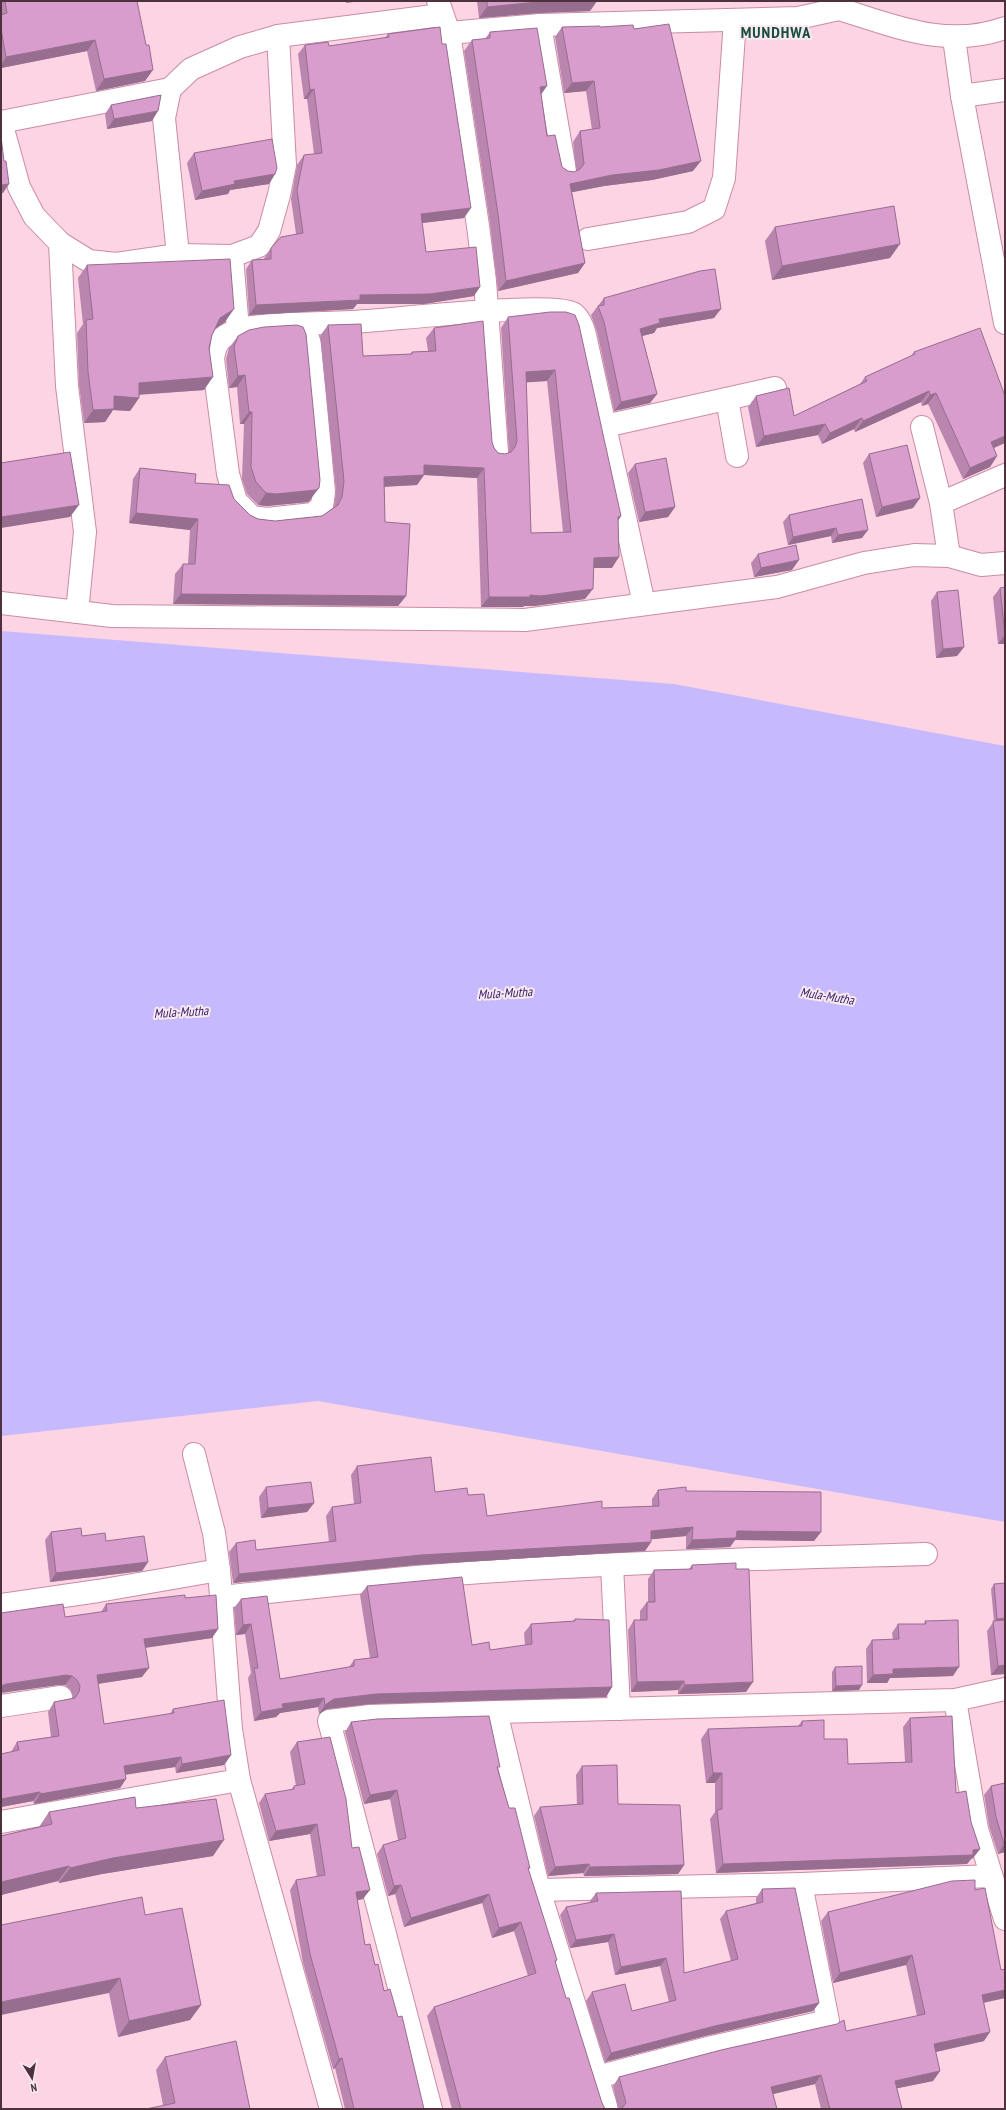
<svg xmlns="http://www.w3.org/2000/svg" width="1006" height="2110" viewBox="0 0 1006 2110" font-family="'PT Sans Narrow',sans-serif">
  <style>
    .water { fill: #c6b9fd }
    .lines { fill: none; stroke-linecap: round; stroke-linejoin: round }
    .street-casing { stroke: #cb8ba5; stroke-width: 24 }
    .street { stroke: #fff; stroke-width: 22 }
    .wall { fill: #ba86b0; fill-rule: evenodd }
    .shaded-wall { fill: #976d90 }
    .building { fill: #d89ccd; stroke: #976d90; fill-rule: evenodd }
    .labels { text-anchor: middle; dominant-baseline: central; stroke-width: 4; stroke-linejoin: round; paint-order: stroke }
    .water-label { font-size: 13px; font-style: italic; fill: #3a226e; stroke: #f8eaef }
    .district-label { font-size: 16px; font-weight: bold; letter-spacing: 1px; fill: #174c3e; stroke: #f8eaef }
  </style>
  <rect width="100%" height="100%" fill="#fdd4e4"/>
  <polygon class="water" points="1,631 674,684 1005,746 1005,1522 318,1401 1,1436"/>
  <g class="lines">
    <g class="street-casing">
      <g id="street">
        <polyline points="438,1 449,33 478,226 485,281 497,452"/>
        <path d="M832,1L839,9C895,26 946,49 1005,28"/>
        <polyline points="540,25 565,170"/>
        <polyline points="449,33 540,25 798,18 839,9"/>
        <polyline points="954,38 962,96 1005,323"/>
        <polyline points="962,96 1005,90"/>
        <polyline points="1,122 19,187 34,216 60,243 89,261 116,264 178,255 232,256 259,246 269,231 279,195 285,165 278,36"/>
        <polyline points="1,122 170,89"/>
        <polyline points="588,239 688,222 714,209 724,178 735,20"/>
        <polyline points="60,243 67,386 85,532 77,612"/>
        <polyline points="178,255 164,118 170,89 191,69 240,47 278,36 441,15"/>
        <polyline points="232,256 238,330"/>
        <path d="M290,324C316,323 341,323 367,321C398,319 556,301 574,314C580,319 583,327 585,335L644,604"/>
        <path d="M290,324C304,327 306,331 310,344L324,492L322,506L313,514L267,519L252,517L236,501L228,474L213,359C214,352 216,344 221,339C238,324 269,326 290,324Z"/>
        <polyline points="727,399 737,456"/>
        <polyline points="605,426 775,388"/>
        <polyline points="922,427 941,503 1005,475"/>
        <polyline points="941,503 949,556"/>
        <polyline points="1,603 112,616 525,620 777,587 864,563 914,555 949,556 981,565 1005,563"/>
        <polyline points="194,1454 214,1533 219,1570 231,1729 239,1780 331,2109"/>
        <polyline points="612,1565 619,1709"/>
        <path d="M222,1597C286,1590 351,1583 416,1577C585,1563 756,1559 926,1554"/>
        <polyline points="1,1605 98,1591 219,1570"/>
        <polyline points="955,1700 977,1829 1005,1919"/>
        <polyline points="1,1706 61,1697"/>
        <polyline points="496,1712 539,1890 607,2109"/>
        <polyline points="1,1822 239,1780"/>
        <polyline points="539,1890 801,1884 991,1876"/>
        <polyline points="597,2077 712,2047 828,2021 801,1884"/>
        <polyline points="431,2109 329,1721 370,1716 496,1712 955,1700 1005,1689"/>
      </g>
    </g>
    <use href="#street" class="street"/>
  </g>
  <g class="wall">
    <polygon points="1,1 137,1 145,81 96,91 87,51 1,68"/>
    <polygon points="477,1 597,1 590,11 539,13 479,18"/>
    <polygon points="562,27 600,27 634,29 693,171 652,180 604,186 572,192 585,263 578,273 498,291 490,224 464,51 472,40 485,39 490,32 541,94 547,136 562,167 568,171 574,172 576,171 573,142 580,131 592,130 586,91 564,93 555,37"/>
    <polygon points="388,34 464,218 422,223 426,252 474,296 424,304 357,304 353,309 249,315 246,269 252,260 264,259 265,257 271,248 296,234 291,199 297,165 304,155 314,154 307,99 304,99 298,54 305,45 329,46 385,38"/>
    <polygon points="111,105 152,121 107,129 105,114"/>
    <polygon points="194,153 275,174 269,184 230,190 228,194 195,200 187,163"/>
    <polygon points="775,227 890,258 772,280 765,241"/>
    <polygon points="87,265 225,322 215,329 212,335 204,390 139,395 139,398 130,411 113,410 105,422 84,423 79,385 77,333 83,324 78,278"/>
    <polygon points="604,298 714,318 657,328 654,333 642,336 657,394 650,403 614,411 597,332 591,315"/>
    <path d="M550,312L621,516L618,521L612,568H593L585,599L534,606H524L523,607H481L477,478L424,475L417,485L384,487L385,522L406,596L398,606L173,604L175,574L183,564H188L190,530L129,523L133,479L140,468L195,483L234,499L250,515L258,519L275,521L322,516L334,507L336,491L320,336L328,325L363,356L410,354L412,352L428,351L426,338L434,328L492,442L494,448L498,453L505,454L509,453L501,328L508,317ZM547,381L563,532L531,533L526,382Z"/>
    <polygon points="238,336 310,500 308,502 267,506 258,505 247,494 242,479 244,424 240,424 237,387 229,388 226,359 229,348"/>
    <polygon points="914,352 994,448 997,456 990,467 963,479 928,404 922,406 921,402 855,432 854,429 822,444 818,435 756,447 748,407 756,396 794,416 860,384 865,377 911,356"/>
    <polygon points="869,454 920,498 913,508 876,517 863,463"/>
    <polygon points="635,464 675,507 668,517 639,522 628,473"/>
    <polygon points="862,499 862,538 832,543 831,536 788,545 783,522 789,515"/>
    <polygon points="758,554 792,570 754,577 751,563"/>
    <polygon points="1005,587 1005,644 998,644 993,597 1000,588"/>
    <polygon points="937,592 964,647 957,656 936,658 931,601"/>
    <polygon points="357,1466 435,1492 468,1495 487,1516 602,1508 652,1506 652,1499 658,1490 686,1491 821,1532 814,1541 735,1540 730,1547 686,1549 686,1536 651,1539 651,1542 645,1551 415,1565 233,1583 229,1552 236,1543 256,1550 329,1542 326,1516 332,1507 354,1504 351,1475"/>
    <polygon points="266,1487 314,1503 307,1512 261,1518 259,1497"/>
    <polygon points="51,1532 82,1536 106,1541 148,1562 142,1571 50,1582 45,1540"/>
    <polygon points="692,1565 736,1569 746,1692 678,1694 678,1690 631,1692 628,1630 634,1620 640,1620 640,1611 647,1602 648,1602 648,1579 654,1570 689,1569"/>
    <polygon points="994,1584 1005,1674 991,1675 987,1631 994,1621 991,1589"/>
    <polygon points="367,1586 472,1645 490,1650 525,1645 524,1633 531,1624 573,1621 575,1619 612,1687 606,1697 370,1704 327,1709 319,1714 318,1707 280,1713 276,1717 254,1721 248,1678 251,1673 245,1634 236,1635 234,1608 241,1599 280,1679 349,1667 354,1660 370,1658 360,1595"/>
    <polygon points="185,1598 218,1629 212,1638 145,1647 142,1677 98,1684 104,1724 170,1714 173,1709 231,1755 224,1765 176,1773 175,1767 126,1774 126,1779 120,1788 34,1804 33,1801 1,1807 1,1754 11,1752 17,1742 51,1737 48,1712 54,1702 73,1698 73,1696 70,1689 65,1685 59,1685 65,1617 101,1612 106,1604"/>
    <polygon points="925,1621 953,1676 890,1678 887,1683 867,1683 866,1649 872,1640 893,1640 892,1633 898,1624 924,1624"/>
    <polygon points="835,1667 859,1690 832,1691 832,1672"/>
    <polygon points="910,1718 956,1793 971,1822 980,1849 973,1858 971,1859 967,1864 716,1873 710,1819 715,1812 715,1783 706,1783 701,1739 708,1729 798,1726 802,1721 824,1739 848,1764 905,1762 903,1727"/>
    <polygon points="351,1722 498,1770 509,1808 530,1868 528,1870 557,1960 555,1963 566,1998 602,2103 605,2109 452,2109 427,2016 434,2007 528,1976 514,1931 492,1938 482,1903 404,1927 395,1894 388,1896 377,1854 383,1845 398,1840 390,1799 364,1804 345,1732"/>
    <polygon points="297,1742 352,1848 363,1899 357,1900 365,1945 375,1965 384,1991 424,2109 345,2109 335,2068 333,2069 303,1963 290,1890 296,1880 317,1877 310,1834 269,1841 259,1803 265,1794 291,1790 294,1786 296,1786 290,1752"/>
    <polygon points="582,1766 618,1804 684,1865 678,1874 584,1876 583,1873 548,1876 534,1816 540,1807 577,1805 576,1775"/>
    <polygon points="1005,1783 1005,1852 998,1854 989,1826 984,1795 991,1786"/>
    <polygon points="136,1808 213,1856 102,1874 59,1883 58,1881 1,1895 1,1836 39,1827 49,1812"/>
    <polygon points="762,1889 819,2003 813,2011 709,2035 605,2062 586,2001 592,1992 632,2011 669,2002 660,1966 615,1975 608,1942 570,1948 560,1915 566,1907 590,1903 590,1901 596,1893 684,1973 731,1961 720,1919 726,1911 756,1903 756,1898"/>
    <polygon points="975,1890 1001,1970 1005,1969 1005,1998 984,2003 984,2041 935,2052 940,2071 933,2081 897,2088 902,2109 821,2109 815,2084 773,2094 777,2109 618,2109 613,2086 619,2077 846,2031 917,2016 906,1965 833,1983 821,1921 828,1912"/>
    <polygon points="145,1915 201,2005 190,2020 118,2037 109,1993"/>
    <polygon points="165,2057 250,2109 163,2105 156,2070"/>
  </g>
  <g class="shaded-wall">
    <polygon points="347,1 361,1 346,3"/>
    <polygon points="547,1 597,1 590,11 539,13 479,18 487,7"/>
    <polygon points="95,40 87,51 1,68 1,65 6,57"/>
    <polygon points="153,70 145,81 96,91 104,79"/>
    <polygon points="594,81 586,91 564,93 572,83"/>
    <polygon points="547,86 540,96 540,87"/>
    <polygon points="314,89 307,99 304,99 310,90"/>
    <polygon points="158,111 152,121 107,129 114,119"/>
    <polygon points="701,161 693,171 652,180 604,186 563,194 570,184 612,175"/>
    <polygon points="275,174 269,184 230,190 228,194 195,200 202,191 234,181"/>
    <polygon points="9,184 3,193 1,193 1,185"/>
    <polygon points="471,208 464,218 414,224 421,214"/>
    <polygon points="900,244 890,258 772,280 782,266"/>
    <polygon points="585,263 578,273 498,291 506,281"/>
    <polygon points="480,287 474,296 424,304 357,304 353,309 249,315 256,305 360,295"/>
    <polygon points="234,309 225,322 212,331 220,318"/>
    <polygon points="721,309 714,318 657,328 654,333 634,338 640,329 659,319"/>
    <polygon points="555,370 547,381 518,383 526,372"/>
    <polygon points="245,375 237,387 229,388 238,376"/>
    <polygon points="213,377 204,390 130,395 139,383"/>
    <polygon points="929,391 921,402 855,432 863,421"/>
    <polygon points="936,393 928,404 922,406 930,395"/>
    <polygon points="657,394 650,403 614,411 621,402"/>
    <polygon points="114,396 139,398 130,411 113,410 105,422 84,423 93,410"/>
    <polygon points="249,412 252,412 244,424 240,424"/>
    <polygon points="862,418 854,429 822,444 830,433"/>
    <polygon points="825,424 818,435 756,447 764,436"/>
    <polygon points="1005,436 1005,443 983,453 991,442"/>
    <polygon points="997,456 990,467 963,479 970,468"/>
    <polygon points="424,465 484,468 477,478 424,475 417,485 376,487 384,477"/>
    <polygon points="319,488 310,500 308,502 267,506 258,505 266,493"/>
    <polygon points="920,498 913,508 876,517 882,507"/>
    <polygon points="79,505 70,517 1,528 1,517"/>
    <polygon points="675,507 668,517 639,522 645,512"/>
    <polygon points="136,513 198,519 190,530 129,523"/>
    <polygon points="621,516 614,526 618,517"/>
    <polygon points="836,528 831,536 788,545 793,537"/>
    <polygon points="868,530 862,538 832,543 838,535"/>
    <polygon points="619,557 612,568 587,568 594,558"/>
    <polygon points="799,560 792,570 754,577 761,568"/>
    <polygon points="593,589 585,599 534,606 524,606 523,607 481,607 489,597 530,595"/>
    <polygon points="181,594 406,596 398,606 173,604"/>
    <polygon points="1005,635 1005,644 998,644"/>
    <polygon points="964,647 957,656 936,658 943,649"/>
    <polygon points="314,1503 307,1512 261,1518 268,1508"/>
    <polygon points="693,1527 686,1536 645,1540 651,1531"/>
    <polygon points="737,1531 821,1532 814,1541 735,1540 730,1547 686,1549 692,1540"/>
    <polygon points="651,1542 645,1551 415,1565 233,1583 239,1574 421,1555"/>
    <polygon points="148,1562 142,1571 50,1582 56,1573"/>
    <polygon points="1005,1618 1005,1622 994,1624 997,1619"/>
    <polygon points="251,1624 245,1634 236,1635 243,1625"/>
    <polygon points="218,1629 212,1638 138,1649 144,1639"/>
    <polygon points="1005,1665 1005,1674 991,1675 998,1666"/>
    <polygon points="959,1667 953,1676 890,1678 887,1683 867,1683 873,1675 893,1669"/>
    <polygon points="149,1668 142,1677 90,1685 97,1675"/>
    <polygon points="66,1675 72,1676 65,1685 59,1685 1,1693 1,1686 6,1684"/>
    <polygon points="684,1681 678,1690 631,1692 637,1682"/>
    <polygon points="753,1682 746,1692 678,1694 685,1685"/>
    <polygon points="862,1685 859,1690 832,1691 836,1686"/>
    <polygon points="612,1687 606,1697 370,1704 327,1709 319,1714 325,1705 334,1699 376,1694"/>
    <polygon points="324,1698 318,1707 280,1713 276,1717 254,1721 261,1712 282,1704"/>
    <polygon points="231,1755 224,1765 176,1773 182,1764"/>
    <polygon points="181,1757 175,1767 118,1776 124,1766"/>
    <polygon points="713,1773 722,1773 715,1783 706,1783"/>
    <polygon points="126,1779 120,1788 34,1804 40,1794"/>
    <polygon points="397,1790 390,1799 364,1804 370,1795"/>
    <polygon points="40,1792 33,1801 1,1807 1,1799"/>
    <polygon points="317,1824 310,1834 269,1841 276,1831"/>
    <polygon points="224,1840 213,1856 102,1874 59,1883 70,1868 113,1858"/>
    <polygon points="1004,1844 1005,1844 1005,1852 998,1854"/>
    <polygon points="980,1849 973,1858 971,1859 967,1864 716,1873 723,1864 973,1850"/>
    <polygon points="589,1864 583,1873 548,1876 555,1867"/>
    <polygon points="684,1865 678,1874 584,1876 590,1867"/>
    <polygon points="69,1866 58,1881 1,1895 1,1882"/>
    <polygon points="401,1885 395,1894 388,1896 394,1886"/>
    <polygon points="370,1890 363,1899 349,1902 356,1892"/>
    <polygon points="489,1894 482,1903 404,1927 411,1918"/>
    <polygon points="521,1922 514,1931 492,1938 499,1928"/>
    <polygon points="614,1934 608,1942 570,1948 576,1940"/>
    <polygon points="912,1955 906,1965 833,1983 840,1973"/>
    <polygon points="666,1958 660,1966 615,1975 621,1967"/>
    <polygon points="120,1978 109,1993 1,2015 1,2002"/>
    <polygon points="1005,1990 1005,1998 975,2004 982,1995"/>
    <polygon points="819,2003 813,2011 709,2035 605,2062 611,2053 715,2026"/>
    <polygon points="201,2005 190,2020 118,2037 129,2021"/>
    <polygon points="990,2032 984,2041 927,2054 934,2044"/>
    <polygon points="342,2058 335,2068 333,2069 339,2059"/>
    <polygon points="940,2071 933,2081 889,2090 895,2081"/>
    <polygon points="821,2075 815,2084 765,2096 771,2087"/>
  </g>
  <g class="building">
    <polygon points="5,1 137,1 146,45 149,45 153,70 104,79 95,40 6,57 1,29 1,15 7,13"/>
    <polygon points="487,1 557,1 547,1 487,7"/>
    <polygon points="669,24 701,161 659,170 612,175 570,184 585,263 506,281 498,214 472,40 490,38 490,32 537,28 547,86 540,87 547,136 555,135 562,167 568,171 574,172 580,169 584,164 580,131 600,128 594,81 572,83 562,27 600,26 600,27 633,25 634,29"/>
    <polygon points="440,27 442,44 446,44 471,208 421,214 426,252 476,247 480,287 430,294 360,295 360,300 256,305 252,260 271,259 271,248 281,237 303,233 297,190 304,155 322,153 314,89 310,90 305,45 328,42 329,46 389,37 388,34"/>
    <polygon points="161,95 158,111 114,119 111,105"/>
    <polygon points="1,137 4,161 6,161 9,184 1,185"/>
    <polygon points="272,139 277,168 275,174 234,181 235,184 202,191 194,153"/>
    <polygon points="894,206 900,244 782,266 775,227"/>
    <polygon points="230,259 234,309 220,318 212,335 209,348 213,377 139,383 139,398 114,396 114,409 93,410 88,372 86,320 93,319 87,265"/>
    <polygon points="715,269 721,309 659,319 660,323 640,329 657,394 621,402 604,322 598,306 604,305 604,298 700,271"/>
    <path d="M550,312H566L575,315L579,325L621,516L618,517L619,557L594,558L593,589L541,596L530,595V597H489L484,468L424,465V475L384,477L385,522L410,524L406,596L181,594L183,564H195L198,519L136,513L140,468L196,474L195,483L229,485L234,499L250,515L258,519L275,521L322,516L338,505L342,497L344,481L328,325L361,324L363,356L412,354V352L436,351L434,328L483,321L492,442L494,448L498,453L505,454L511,452L515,447L517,441L508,317ZM555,370L571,532L531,533L526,372Z"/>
    <polygon points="297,325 303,327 306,334 320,480 319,488 316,490 276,494 266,493 256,482 251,467 252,412 249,412 245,375 238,376 234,347 238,336 249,330 264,327"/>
    <polygon points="980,328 1005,396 1005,436 991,442 997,456 970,468 936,393 930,395 929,391 863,421 862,418 830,433 825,424 764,436 756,396 789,388 794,416 867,381 865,377 915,354 914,352"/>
    <polygon points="907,445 920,498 882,507 869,454"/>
    <polygon points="70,452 79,505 1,517 1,463"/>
    <polygon points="666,458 675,507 645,512 635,464"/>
    <polygon points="862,499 868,530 838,535 836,528 793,537 789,515"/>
    <polygon points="796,545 799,560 761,568 758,554"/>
    <polygon points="1005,587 1005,635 1000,588"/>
    <polygon points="958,590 964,647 943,649 937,592"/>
    <polygon points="431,1457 435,1492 467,1488 468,1495 484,1494 487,1516 602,1501 602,1508 659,1506 658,1490 686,1487 686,1491 821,1492 821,1532 737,1531 736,1538 692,1540 693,1527 651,1531 651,1542 421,1555 239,1574 236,1543 255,1540 256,1550 336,1541 332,1507 361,1503 357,1466"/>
    <polygon points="311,1482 314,1503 268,1508 266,1487"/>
    <polygon points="81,1528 82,1536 105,1533 106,1541 144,1536 148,1562 56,1573 51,1532"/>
    <polygon points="736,1563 736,1569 749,1569 753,1682 685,1685 684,1681 637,1682 634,1620 647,1620 647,1602 655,1602 654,1570 692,1569 692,1565"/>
    <polygon points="462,1577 472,1645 489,1642 490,1650 532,1644 531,1624 575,1621 575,1619 609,1620 612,1687 376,1694 334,1699 325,1705 324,1698 282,1704 283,1708 261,1712 254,1668 258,1668 251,1624 243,1625 241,1599 267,1596 280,1679 354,1666 354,1660 378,1657 367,1586"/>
    <polygon points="1005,1583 1005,1618 997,1619 994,1584"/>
    <polygon points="185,1595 185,1598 216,1595 218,1629 144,1639 149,1668 97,1675 104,1724 174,1713 173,1709 224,1700 231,1755 182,1764 181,1757 124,1766 126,1779 40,1794 40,1792 1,1799 1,1754 19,1750 17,1742 59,1736 54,1702 75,1698 79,1692 80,1686 77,1680 72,1676 66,1675 6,1684 1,1686 1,1613 63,1604 65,1617 107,1611 106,1604"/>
    <polygon points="958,1620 959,1667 893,1669 893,1674 873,1675 872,1640 899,1639 898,1624 926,1624 925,1621"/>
    <polygon points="1005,1620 1005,1665 998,1666 993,1621"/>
    <polygon points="862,1666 862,1685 836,1686 835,1667"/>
    <polygon points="489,1716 500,1767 497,1767 509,1808 515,1808 530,1868 528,1868 557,1960 555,1961 566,1998 569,1998 602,2103 605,2109 461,2109 434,2007 536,1973 521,1922 499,1928 489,1894 411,1918 401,1885 394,1886 383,1845 406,1838 397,1790 370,1795 351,1722 377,1719"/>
    <polygon points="952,1716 956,1793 966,1791 971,1822 980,1849 973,1850 973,1855 723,1864 717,1810 722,1809 722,1773 713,1773 708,1729 802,1726 802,1721 824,1720 824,1739 847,1739 848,1764 912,1762 910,1718"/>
    <polygon points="330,1737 346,1799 352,1848 359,1847 370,1890 356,1892 365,1945 370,1944 375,1965 378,1964 384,1991 390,1989 398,2017 402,2016 424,2109 354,2109 342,2058 339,2059 310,1954 296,1880 325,1875 317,1824 276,1831 265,1794 294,1789 294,1786 305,1784 297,1742"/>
    <polygon points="617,1765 618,1804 680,1805 684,1865 590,1867 589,1864 555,1867 540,1807 583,1804 582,1766"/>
    <polygon points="1005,1783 1005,1844 1004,1844 996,1817 991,1786"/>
    <polygon points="135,1797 136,1808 216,1799 224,1840 113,1858 70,1868 69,1866 1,1882 1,1836 52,1824 49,1812"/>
    <polygon points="975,1880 975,1890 985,1888 1001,1970 1005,1969 1005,1990 982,1995 990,2032 934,2044 940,2071 895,2081 902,2109 830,2109 821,2075 771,2087 777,2109 621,2109 622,2108 626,2103 619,2077 721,2050 837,2024 844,2020 846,2031 925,2014 912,1955 840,1973 828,1912 952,1881"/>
    <polygon points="795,1888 819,2003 715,2026 611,2053 592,1992 625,1984 632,2011 676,2000 666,1958 621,1967 614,1934 576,1940 566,1907 598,1901 596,1893 681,1891 684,1973 738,1959 726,1911 763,1902 762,1889"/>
    <polygon points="142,1897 145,1915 182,1908 201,2005 129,2021 120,1978 1,2002 1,1925"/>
    <polygon points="236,2041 250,2109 146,2109 175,2103 165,2057"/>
  </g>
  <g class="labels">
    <g class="water-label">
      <text transform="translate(505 993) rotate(-3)">Mula-Mutha</text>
      <text transform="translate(827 996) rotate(9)">Mula-Mutha</text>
      <text transform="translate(181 1012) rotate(-3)">Mula-Mutha</text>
    </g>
    <g class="district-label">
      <text x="776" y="32">MUNDHWA</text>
    </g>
  </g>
  <rect width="1006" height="2110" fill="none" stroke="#4d323d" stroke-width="4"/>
  <g transform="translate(32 2078) rotate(169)" stroke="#f8eaef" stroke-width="3" paint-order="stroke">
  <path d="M0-3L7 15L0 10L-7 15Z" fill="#4d323d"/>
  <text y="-6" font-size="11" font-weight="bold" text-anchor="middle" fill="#4d323d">N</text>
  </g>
</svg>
